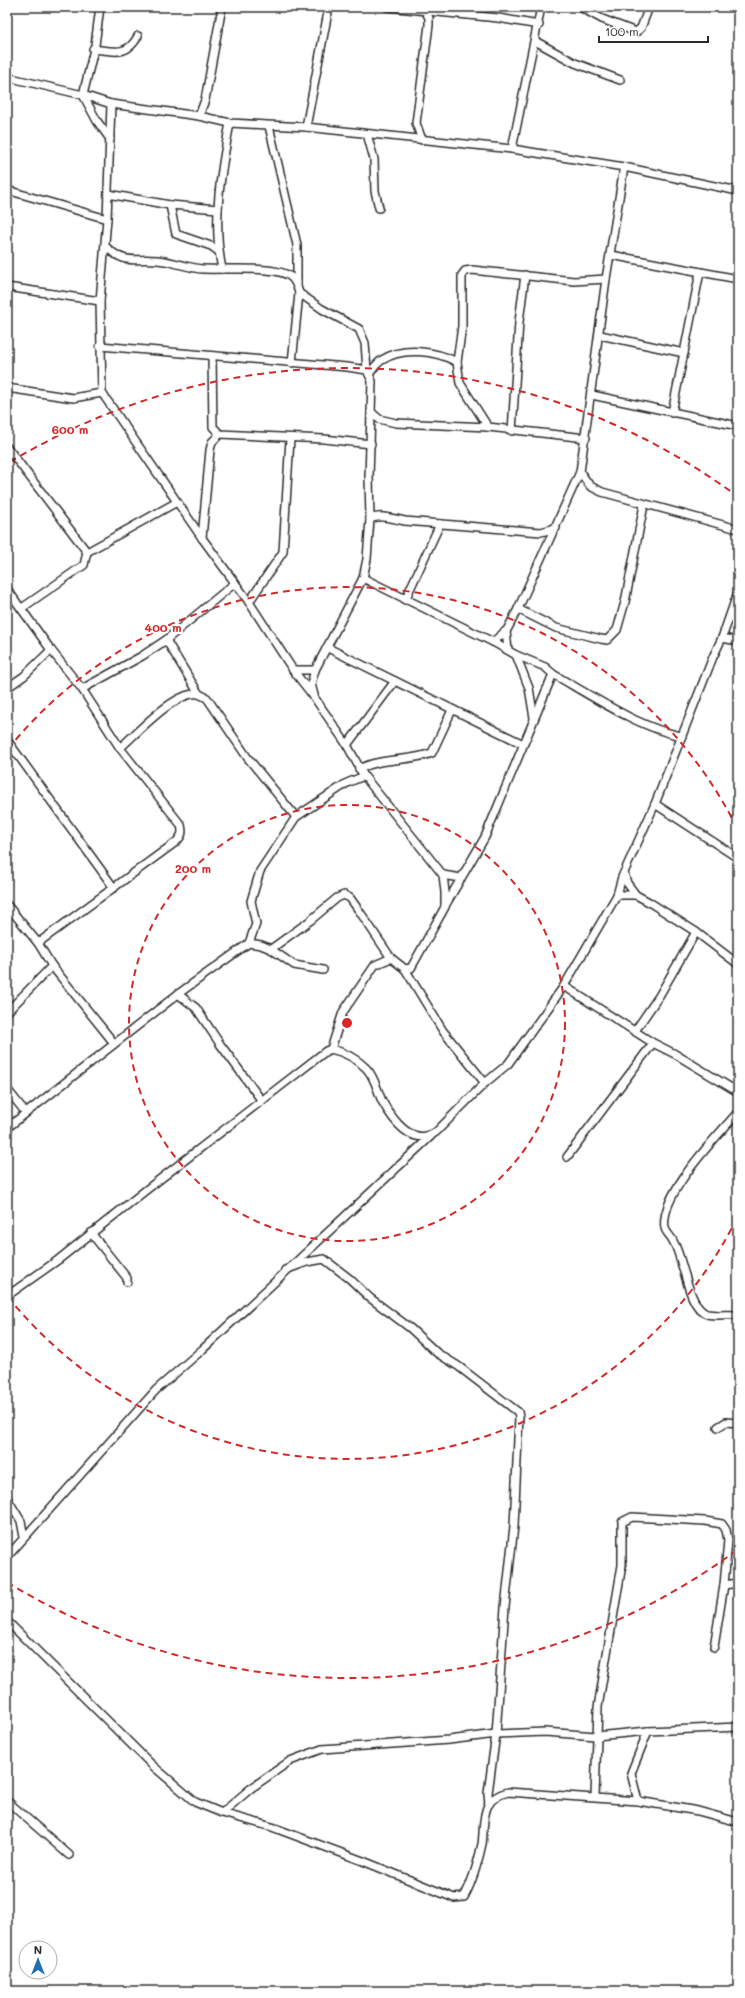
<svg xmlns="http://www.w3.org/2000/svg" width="745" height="1998" viewBox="0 0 745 1998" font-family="Mali,sans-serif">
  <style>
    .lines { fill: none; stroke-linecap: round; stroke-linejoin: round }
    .minor-casing { stroke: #2b2b2b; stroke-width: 10 }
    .minor { stroke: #fff; stroke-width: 7 }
    .ring { fill: none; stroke: #d62828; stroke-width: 2; stroke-dasharray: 7 5 }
    .centre { fill: #d62828; stroke: #fff; stroke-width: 2 }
    .ring-label { font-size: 12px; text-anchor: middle; font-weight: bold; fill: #d62828; stroke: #fff; stroke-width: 4; stroke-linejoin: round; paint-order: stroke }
  </style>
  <rect width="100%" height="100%" fill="#fff"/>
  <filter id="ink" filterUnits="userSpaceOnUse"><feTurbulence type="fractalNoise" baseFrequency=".025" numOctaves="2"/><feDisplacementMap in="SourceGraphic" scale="8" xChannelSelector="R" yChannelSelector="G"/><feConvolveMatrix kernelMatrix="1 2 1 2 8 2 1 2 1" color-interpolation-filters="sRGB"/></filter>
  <g filter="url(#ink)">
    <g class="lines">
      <g class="minor-casing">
        <g id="minor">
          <polyline points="100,7 95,45 83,95 97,121 110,139"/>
          <polyline points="387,7 498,18 539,25"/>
          <polyline points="580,7 602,19 636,32 641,28 649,7"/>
          <polyline points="535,41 575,63 620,80"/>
          <path d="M93,49C114,51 127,57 138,36"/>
          <polyline points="7,77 83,95 111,104 199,116 230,123 306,127 512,149 624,167 738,191"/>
          <polyline points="111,104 107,219 100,301 102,393 202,538 249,602 293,670 314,697 347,745 364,776 443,875 445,892 445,907 411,968 405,969 391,958 360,912 350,898 344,895 337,898 311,920 271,949"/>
          <polyline points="199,116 205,100 222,7"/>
          <polyline points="269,126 297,245 297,286"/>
          <polyline points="306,127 329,7"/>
          <polyline points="367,134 374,159 375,191 379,208"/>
          <polyline points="422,140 416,123 429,25 429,18 426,12"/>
          <polyline points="512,149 541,7"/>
          <polyline points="7,190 107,219"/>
          <polyline points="108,194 170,205 218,209"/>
          <polyline points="170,205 176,234 211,246 218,251"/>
          <path d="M106,247C126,265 133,258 157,260C173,261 187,268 203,269C224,270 271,266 288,275C295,279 297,286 299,293L292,363"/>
          <polyline points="611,255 738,279"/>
          <path d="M222,269C212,221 221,171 230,123"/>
          <polyline points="7,287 100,301"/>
          <polyline points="299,293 322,309 359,329 365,343 367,370"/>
          <polyline points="600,335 684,353"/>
          <polyline points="100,346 347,367 367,370 372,381 369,477 370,519 367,559 363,578 315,670 311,684 314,695"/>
          <polyline points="212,356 213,427 220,434 324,439 371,444"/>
          <polyline points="457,362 462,326 462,275 465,271 472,270 574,281 606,279"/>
          <path d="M369,374C373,369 377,363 382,360C403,346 436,351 457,362L460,383L488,427"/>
          <polyline points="7,388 73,398 102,393"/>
          <polyline points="592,395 738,426"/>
          <polyline points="371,412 379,419 396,423 488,427 586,438"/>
          <polyline points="672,413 700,272"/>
          <polyline points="512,431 519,322 525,275"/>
          <polyline points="7,447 87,552 84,565 22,608"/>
          <polyline points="580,472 590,486 602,492 734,528 738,527"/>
          <path d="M370,519C382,514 393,519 405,521L541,532L556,528"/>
          <polyline points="202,538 210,450 212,442 220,434"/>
          <polyline points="87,552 177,502"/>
          <path d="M363,578L493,642L516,655L545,667L553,674C590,695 641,729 682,736"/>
          <path d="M7,589L51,650L82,689L120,748L181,825C183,833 182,836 176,842L38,943"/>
          <polyline points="405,600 440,524"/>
          <polyline points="249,602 283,552 290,439"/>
          <polyline points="518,609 556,628 601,639 607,640 617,630 625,602 644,505"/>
          <polyline points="506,631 508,650"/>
          <polyline points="722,638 738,641"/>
          <polyline points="166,640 199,694"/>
          <polyline points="493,642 507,630 518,609 580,472 606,279 624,167"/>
          <polyline points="328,648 523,744"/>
          <polyline points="516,655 529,688 534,718"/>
          <polyline points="293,670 315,670"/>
          <polyline points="7,688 24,676 51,650"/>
          <polyline points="82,689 142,656 166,640 235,583"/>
          <polyline points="7,740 114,888"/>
          <polyline points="347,745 395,681"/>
          <path d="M120,748C137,733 176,690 199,694C201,695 205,697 207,698L247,757L296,817"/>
          <path d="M359,769C382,757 408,762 432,753L452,710"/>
          <polyline points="655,804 738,858"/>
          <polyline points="624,873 627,883 636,895"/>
          <polyline points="443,875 461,878"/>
          <polyline points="617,895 622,877 655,804 713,657 722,638 738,592"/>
          <polyline points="7,905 38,943 52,966 114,1043"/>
          <polyline points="445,906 485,837 553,674"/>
          <polyline points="249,943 261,945 271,949 294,965 323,970"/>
          <polyline points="405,969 443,1031 485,1083"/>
          <polyline points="564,986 653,1043 675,1054 738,1092"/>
          <polyline points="178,994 196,1008 220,1044 262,1101"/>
          <polyline points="7,1012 52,966"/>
          <polyline points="635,1031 659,996 696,932"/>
          <polyline points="331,1049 343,1012 375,965 391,958"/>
          <polyline points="7,1089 26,1113"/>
          <path d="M738,1112C717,1137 659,1194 665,1228C666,1233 671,1236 673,1241C679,1251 681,1264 685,1275C688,1286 694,1310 707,1314C717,1316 728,1314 738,1315"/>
          <polyline points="7,1128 178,994 249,943 256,924 251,901 260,871 296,817 347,783 364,776"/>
          <polyline points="567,1157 653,1043"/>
          <polyline points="91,1233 127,1278 127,1282"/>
          <polyline points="285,1270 307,1262 324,1259 350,1279 370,1298 410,1328 437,1353 458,1366 518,1412 519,1417 514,1526 505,1607 496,1734 488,1793 489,1804"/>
          <path d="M7,1296L58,1260L146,1190L326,1051L331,1049C343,1052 357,1059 366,1068C375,1077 377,1090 382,1101C392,1119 412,1148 436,1132L485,1083L508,1064L564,986L617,895H636L649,902L696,932L738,964"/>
          <polyline points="718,1427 726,1422 738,1423"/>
          <polyline points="7,1498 21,1521 24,1537"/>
          <polyline points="7,1557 156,1390 203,1349 431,1136"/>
          <polyline points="724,1585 738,1583"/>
          <path d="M7,1621L152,1765L195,1802L222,1813L272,1827L363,1861L454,1898L464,1897C473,1881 478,1862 482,1844C484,1832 482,1817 488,1805C493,1797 500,1794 508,1792L638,1801L698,1811L738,1822"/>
          <polyline points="595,1797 598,1707 622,1565 622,1522 632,1517 705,1521 722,1524 726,1530 728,1540 724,1585 714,1647"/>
          <polyline points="7,1801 69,1855"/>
          <polyline points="638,1801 631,1773 648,1731"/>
          <polyline points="222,1813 250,1789 290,1761 322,1749 449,1740 496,1734 545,1732 596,1736 648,1731 738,1727"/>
        </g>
      </g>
      <use href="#minor" class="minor"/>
    </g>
  </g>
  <g class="ring">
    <circle cx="347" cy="1023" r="218"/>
    <path d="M737 1218A436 436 0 0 1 8 1297M8 749A436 436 0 0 1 737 828"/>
    <path d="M737 1550A655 655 0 0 1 10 1584M10 462A655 655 0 0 1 737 496"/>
  </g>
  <circle cx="347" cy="1023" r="6" class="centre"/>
  <g class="ring-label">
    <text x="70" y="434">600 m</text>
    <text x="163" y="632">400 m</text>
    <text x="193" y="873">200 m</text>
  </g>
  <rect width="745" height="1998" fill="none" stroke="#fff" stroke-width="24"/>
  <rect x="12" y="12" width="721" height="1974" fill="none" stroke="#2b2b2b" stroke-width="1.5" filter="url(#ink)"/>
  <g transform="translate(38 1960)"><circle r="19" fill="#ffffff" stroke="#aaaaaa"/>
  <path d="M0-3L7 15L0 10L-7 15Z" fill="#1f6fb2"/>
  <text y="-6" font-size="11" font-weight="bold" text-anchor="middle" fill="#2b2b2b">N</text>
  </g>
  <path d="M599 36v6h109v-6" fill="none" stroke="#2b2b2b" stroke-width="2"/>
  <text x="605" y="36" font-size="12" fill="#2b2b2b" stroke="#ffffff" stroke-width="3" paint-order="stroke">100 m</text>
</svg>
